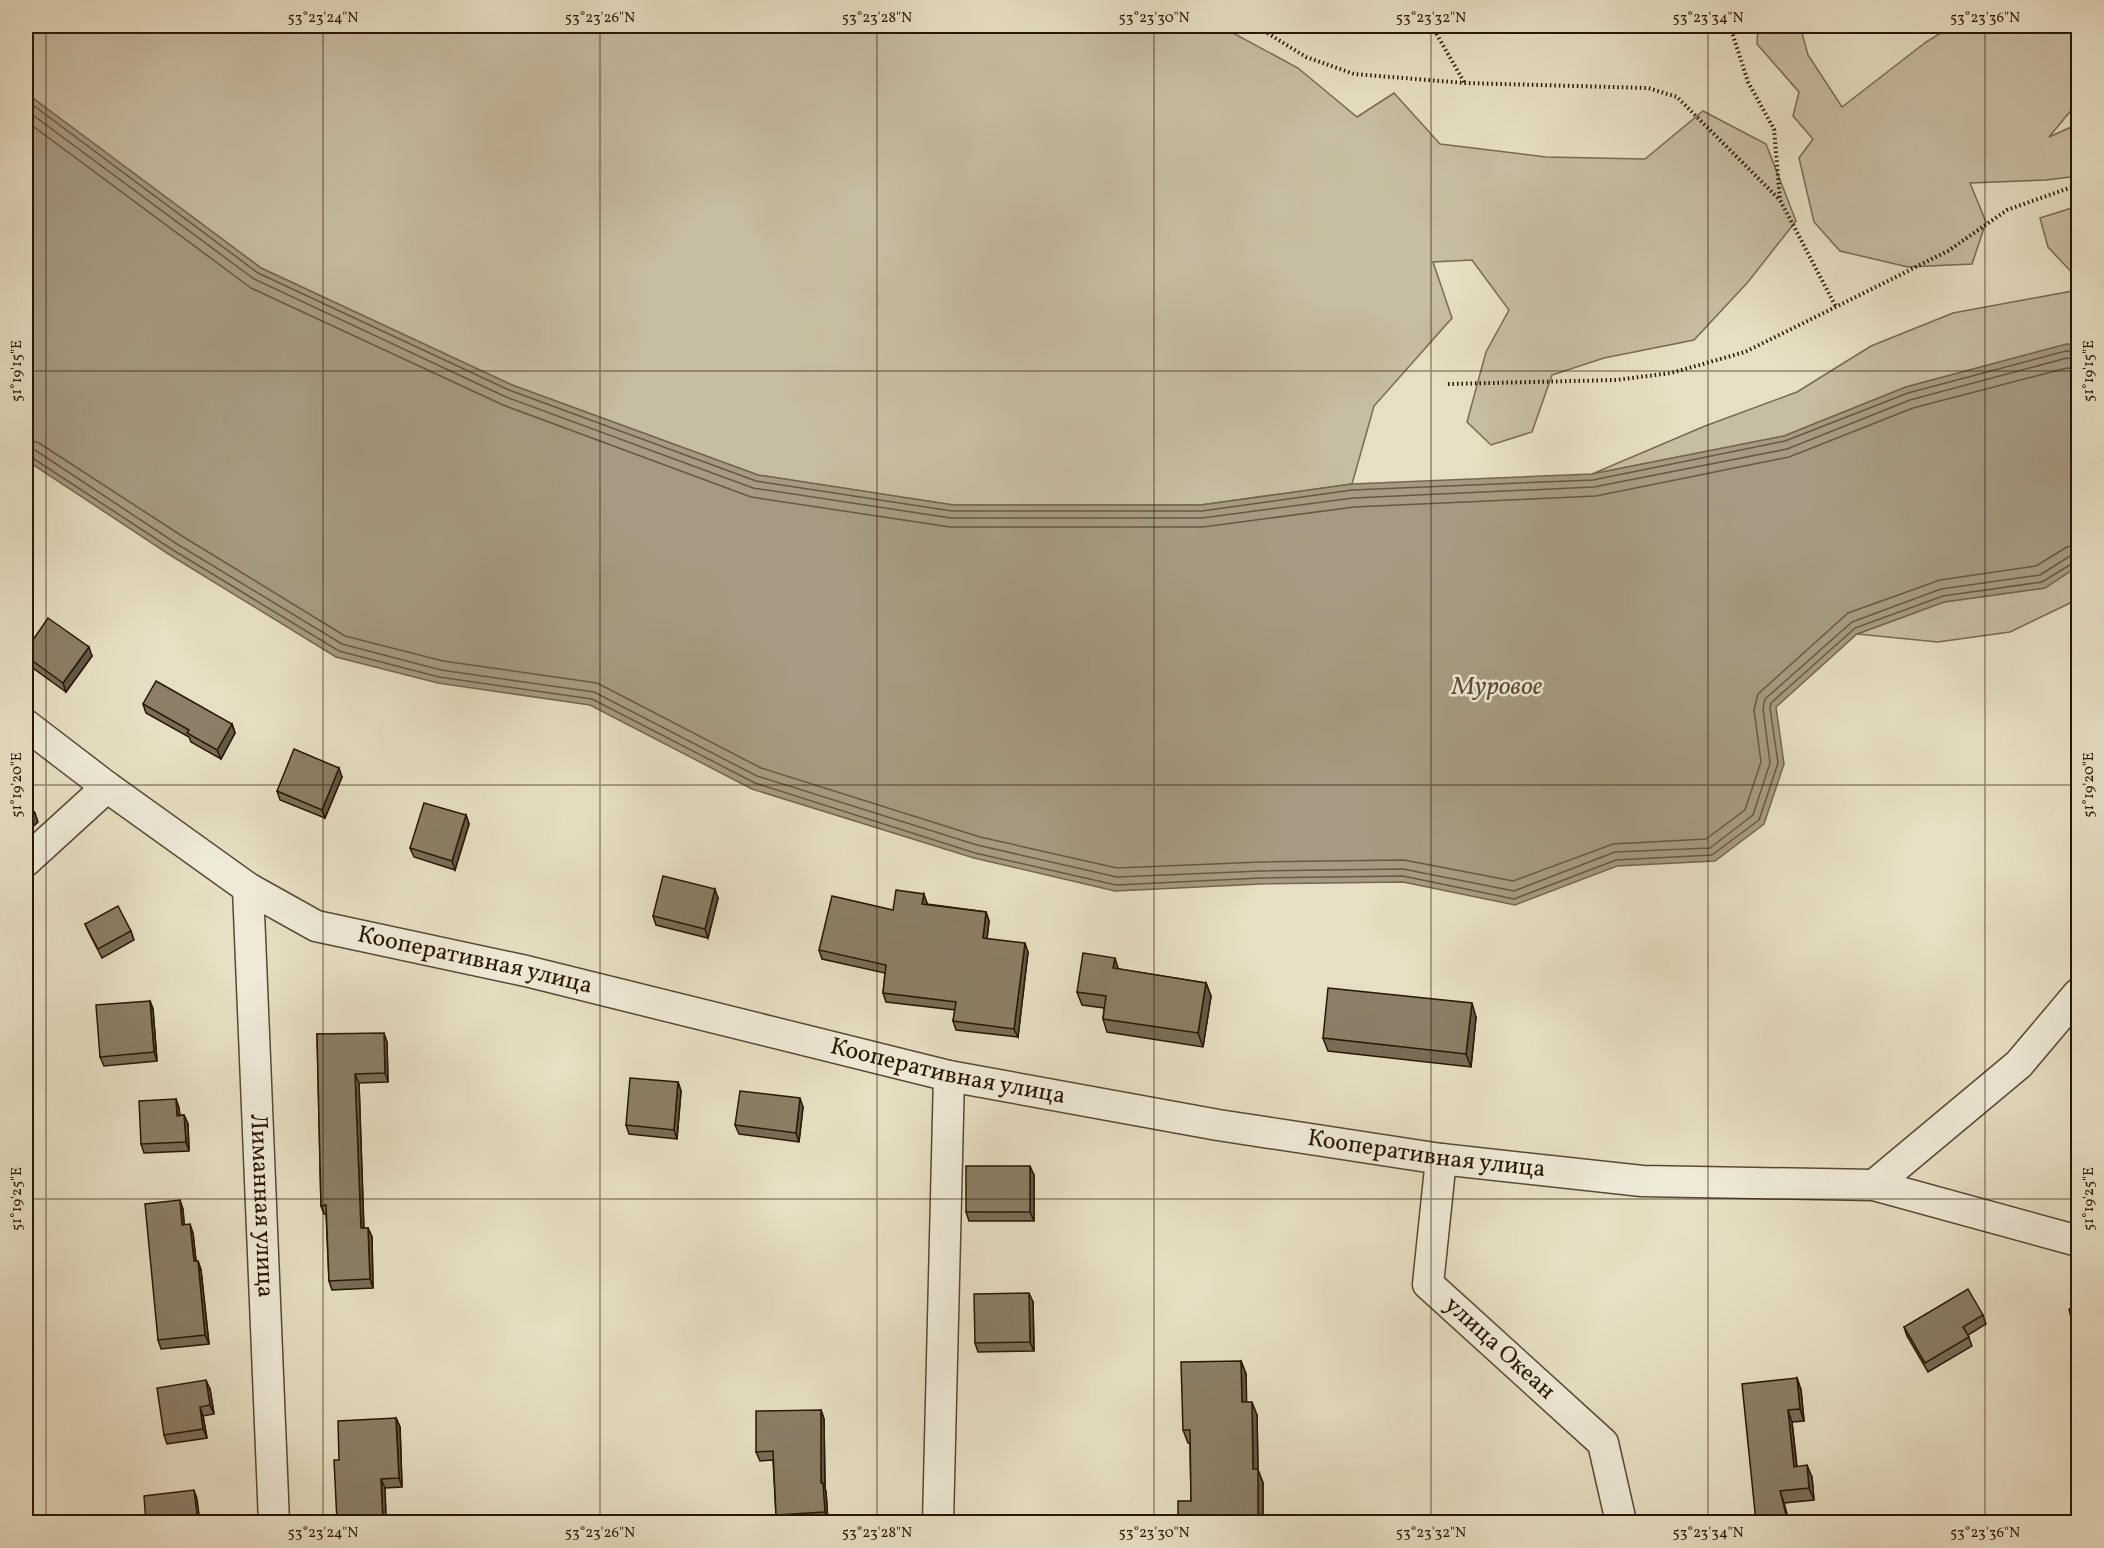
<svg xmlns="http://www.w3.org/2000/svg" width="2104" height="1548" viewBox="0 0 2104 1548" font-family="Vollkorn,serif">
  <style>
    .green { fill: #c7bda2; stroke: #786a52; stroke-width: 1.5 }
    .water { fill: #a69b82; stroke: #74664f; stroke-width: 1.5 }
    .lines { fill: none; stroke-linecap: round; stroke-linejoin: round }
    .shore { stroke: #675942; stroke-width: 1.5 }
    .minor-casing { stroke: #584933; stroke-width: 33 }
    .path { stroke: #281703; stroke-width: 4; stroke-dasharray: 1.5 3; stroke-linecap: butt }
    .minor { stroke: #efead8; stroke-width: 30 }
    .wall { fill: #786d59; stroke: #281703; stroke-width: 1.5 }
    .shaded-wall { fill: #615948; stroke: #281703; stroke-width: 1.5 }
    .building { fill: #8b7f67; stroke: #281703; stroke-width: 1.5 }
    .ticks { fill: none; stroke: #281703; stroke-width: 1.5; stroke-opacity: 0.45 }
    .labels { text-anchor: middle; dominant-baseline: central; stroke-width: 5; stroke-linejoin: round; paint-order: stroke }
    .street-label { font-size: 24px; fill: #281703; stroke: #efead8 }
    .water-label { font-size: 26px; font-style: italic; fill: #5a4c36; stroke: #efead8 }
    .neatline { fill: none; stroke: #281703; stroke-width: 2 }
    .ticks-label { font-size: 15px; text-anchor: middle; fill: #281703 }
  </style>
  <rect width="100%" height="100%" fill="#e7dfc3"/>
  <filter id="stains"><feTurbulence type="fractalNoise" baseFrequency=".00333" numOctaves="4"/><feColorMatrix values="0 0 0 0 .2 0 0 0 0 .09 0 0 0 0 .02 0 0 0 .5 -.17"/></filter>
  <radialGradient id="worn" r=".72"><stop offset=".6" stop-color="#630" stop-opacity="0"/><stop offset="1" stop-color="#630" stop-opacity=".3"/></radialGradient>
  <g class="green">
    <polygon points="26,26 1220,26 1298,68 1357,117 1394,93 1440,144 1546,157 1645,159 1703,111 1766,144 1796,221 1748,282 1694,340 1604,358 1552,375 1532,432 1491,445 1467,422 1486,352 1509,310 1472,260 1433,262 1452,318 1374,406 1352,484 1201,505 953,505 758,475 512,385 261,268 26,93"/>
    <polygon points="1758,26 1800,26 1808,55 1842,107 1926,42 1952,26 2078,26 2078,102 2049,137 2078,124 2078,176 2046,180 1970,183 1986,222 1972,264 1908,267 1840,251 1814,222 1799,158 1813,139 1793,116 1799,92 1757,44"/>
    <polygon points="2078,206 2078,279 2048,247 2040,218"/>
    <polygon points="2078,290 2078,347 2067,344 1906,387 1784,436 1592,474 1705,426 1797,392 1871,346 1953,313"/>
    <polygon points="2078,566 2078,596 2068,604 2010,632 1938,642 1857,634 1944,602 2045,588"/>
  </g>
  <polygon class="water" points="26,93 261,268 512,385 758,475 953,505 1201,505 1352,484 1592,474 1784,436 1906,387 2067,344 2078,347 2078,566 2045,588 1944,602 1857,634 1776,707 1784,764 1764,824 1715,861 1617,866 1515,905 1403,882 1261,884 1115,891 974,858 752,789 590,705 438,683 336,657 170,555 26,460"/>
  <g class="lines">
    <g class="shore">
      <polyline points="26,100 258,273 509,390 756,481 952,511 1202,511 1352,490 1593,480 1785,441 1908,393 2066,351 2078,352"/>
      <polyline points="26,110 254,279 506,397 753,488 951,518 1202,518 1353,498 1594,487 1787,449 1910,400 2067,358 2078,360"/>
      <polyline points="26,121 251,288 503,405 751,497 950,527 1203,527 1354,507 1596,496 1789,457 1913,408 2067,368 2078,369"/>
      <polyline points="26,439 39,443 182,536 345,636 443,661 597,683 761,768 980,837 1117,868 1261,862 1404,860 1513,881 1613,844 1706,839 1745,810 1761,762 1754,710 1758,694 1848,613 1940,580 2036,566 2067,547 2078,545"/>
      <polyline points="26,448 35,450 177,544 342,644 441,670 594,692 757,776 977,845 1117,877 1261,871 1403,869 1514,891 1615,852 1710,848 1753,815 1770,763 1763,709 1765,699 1852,622 1941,589 2040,575 2070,556 2078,554"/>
      <polyline points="26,456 31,457 173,550 339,651 439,677 592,699 755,783 975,853 1116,885 1261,878 1403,876 1514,899 1616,860 1712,855 1759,820 1778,763 1770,708 1771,703 1855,628 1943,596 2042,582 2073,563 2078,562"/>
    </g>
    <g class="minor-casing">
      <g id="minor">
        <path id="s1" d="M26,725L107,787L248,888L316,926L526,971L949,1076L1218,1125L1441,1159L1642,1181L1874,1185L2078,1241"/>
        <polyline points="26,861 107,787"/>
        <path id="s2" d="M248,888L274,1522"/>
        <path id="s3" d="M1441,1159L1428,1284L1603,1443L1621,1522"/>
        <polyline points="1874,1185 2019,1064 2078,994"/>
        <polyline points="938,1522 949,1076"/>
      </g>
    </g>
    <g class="path">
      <polyline points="1256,26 1306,57 1354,74 1465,83 1648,88 1677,97 1780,200"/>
      <polyline points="1432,26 1464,82"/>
      <polyline points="1730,26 1748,82 1774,129 1780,200 1836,307"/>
      <polyline points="1448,384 1616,380 1671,373 1745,352 1948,251 2007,210 2078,185"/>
    </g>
    <use href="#minor" class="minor"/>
  </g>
  <g class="wall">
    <polygon points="26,650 92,656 66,692 26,663"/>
    <polygon points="143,704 232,724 235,733 221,759 191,742 189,737 146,713"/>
    <polygon points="342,777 325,818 280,800 277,791"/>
    <polygon points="466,815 469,824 455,870 414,857 410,848"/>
    <polygon points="718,898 708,938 656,925 653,916"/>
    <polygon points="927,903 927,904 986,912 989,921 987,939 1028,952 1018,1037 956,1030 953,1021 955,1010 886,1002 883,993 885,973 822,959 819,950 893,910"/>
    <polygon points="85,924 131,931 134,940 102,958 89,933"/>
    <polygon points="1119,969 1206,983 1211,996 1203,1047 1107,1032 1103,1019 1104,1008 1082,1005 1077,992"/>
    <polygon points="150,1001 153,1009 157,1061 104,1066 100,1057"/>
    <polygon points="1476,1017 1471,1067 1328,1051 1323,1038"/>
    <polygon points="317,1034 387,1042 388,1082 359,1083 364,1228 368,1228 372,1237 373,1288 332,1290 329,1281 326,1214 324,1214 321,1206"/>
    <polygon points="678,1082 681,1091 677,1139 629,1134 626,1125"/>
    <polygon points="176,1099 179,1108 180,1115 184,1115 188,1124 189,1151 144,1153 141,1144"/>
    <polygon points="803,1107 799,1142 739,1134 735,1125"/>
    <polygon points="1034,1175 1034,1221 969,1221 966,1212"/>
    <polygon points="183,1209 184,1225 193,1233 196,1261 198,1261 201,1270 209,1344 161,1349 158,1340"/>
    <polygon points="1033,1302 1034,1351 978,1352 975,1343"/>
    <polygon points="1983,1315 1986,1324 1968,1335 1972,1346 1928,1372 1907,1336 1904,1327"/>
    <polygon points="1241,1361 1246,1374 1246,1402 1257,1415 1258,1470 1263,1483 1263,1522 1178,1522 1191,1501 1190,1443 1188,1443 1183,1430"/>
    <polygon points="1797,1378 1801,1390 1804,1421 1792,1422 1797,1466 1812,1477 1814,1500 1784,1503 1789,1522 1756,1522"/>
    <polygon points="210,1389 214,1414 203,1416 207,1438 167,1444 164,1435"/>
    <polygon points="821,1410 824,1419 825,1488 826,1492 828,1521 779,1522 776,1515 773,1460 760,1461 756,1452"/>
    <polygon points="396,1418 400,1427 402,1487 385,1488 386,1522 337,1522"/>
  </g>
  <g class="shaded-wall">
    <polygon points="89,647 92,656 66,692 63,683"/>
    <polygon points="232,724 235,733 221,759 217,750"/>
    <polygon points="339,768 342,777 325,818 322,810"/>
    <polygon points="35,813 38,822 26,833 26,821"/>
    <polygon points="466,815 469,824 455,870 452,861"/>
    <polygon points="715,889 718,898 708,938 705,929"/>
    <polygon points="924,894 927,903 926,913 922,904"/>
    <polygon points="986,912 989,921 986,947 983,938"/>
    <polygon points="1025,943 1028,952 1018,1037 1014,1029"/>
    <polygon points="1115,958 1119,971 1113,968"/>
    <polygon points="1206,983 1211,996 1203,1047 1198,1033"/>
    <polygon points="150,1001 153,1009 157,1061 154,1052"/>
    <polygon points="1472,1003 1476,1017 1471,1067 1466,1054"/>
    <polygon points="384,1033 387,1042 388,1082 385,1073"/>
    <polygon points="355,1074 359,1083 364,1237 361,1228"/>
    <polygon points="678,1082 681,1091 677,1139 674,1130"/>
    <polygon points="800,1098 803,1107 799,1142 796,1133"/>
    <polygon points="176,1099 179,1108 180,1125 177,1116"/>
    <polygon points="184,1115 188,1124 189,1151 186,1142"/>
    <polygon points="1030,1166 1034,1175 1034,1221 1030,1212"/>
    <polygon points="180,1200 183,1209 185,1234 182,1225"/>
    <polygon points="190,1224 193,1233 197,1270 194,1261"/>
    <polygon points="368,1228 372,1237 373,1288 370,1279"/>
    <polygon points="198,1261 201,1270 209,1344 205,1335"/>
    <polygon points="1029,1293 1033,1302 1034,1351 1030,1342"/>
    <polygon points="1241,1361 1246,1374 1247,1415 1242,1402"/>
    <polygon points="1797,1378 1801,1390 1804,1421 1800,1409"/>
    <polygon points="206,1380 210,1389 214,1414 210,1405"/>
    <polygon points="1252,1402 1257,1415 1258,1470 1263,1483 1263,1522 1258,1522 1253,1469"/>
    <polygon points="200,1407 203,1416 207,1438 203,1429"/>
    <polygon points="821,1410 824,1419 825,1488 826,1492 828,1521 825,1512 821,1483"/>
    <polygon points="1788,1410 1792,1422 1798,1479 1794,1467"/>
    <polygon points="396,1418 400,1427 402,1487 399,1478"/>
    <polygon points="1807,1465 1812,1477 1814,1500 1809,1488"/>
    <polygon points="381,1479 385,1488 386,1522 383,1522"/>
    <polygon points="194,1490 197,1499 200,1522 198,1522"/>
    <polygon points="1780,1491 1784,1503 1789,1522 1788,1522"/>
  </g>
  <g class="building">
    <polygon points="48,618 89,647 63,683 26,656 26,650"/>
    <polygon points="156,681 232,724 217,750 187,733 189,730 143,704"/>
    <polygon points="294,749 339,768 322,810 277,791"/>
    <polygon points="26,802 35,813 26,821"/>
    <polygon points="424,803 466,815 452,861 410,848"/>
    <polygon points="663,876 715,889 705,929 653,916"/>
    <polygon points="896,890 924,894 922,904 986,912 983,938 1025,943 1014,1029 953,1021 956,1002 883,993 886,965 819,950 832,896 893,910"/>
    <polygon points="118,906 131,931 98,949 85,924"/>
    <polygon points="1083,953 1115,958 1113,968 1206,983 1198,1033 1103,1019 1106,996 1077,992"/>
    <polygon points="1328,988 1472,1003 1466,1054 1323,1038"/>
    <polygon points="150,1001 154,1052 100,1057 96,1005"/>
    <polygon points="384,1033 385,1073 355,1074 361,1228 368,1228 370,1279 329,1281 326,1205 321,1206 317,1034"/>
    <polygon points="630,1078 678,1082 674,1130 626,1125"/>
    <polygon points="740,1091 800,1098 796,1133 735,1125"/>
    <polygon points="176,1099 177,1116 184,1115 186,1142 141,1144 139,1101"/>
    <rect x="966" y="1166" width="64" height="46"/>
    <polygon points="180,1200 182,1225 190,1224 194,1261 198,1261 205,1335 158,1340 145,1204"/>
    <polygon points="1968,1289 1983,1315 1963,1327 1969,1337 1925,1363 1904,1327"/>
    <polygon points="1029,1293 1030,1342 975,1343 974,1294"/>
    <polygon points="2079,1307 2079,1351 2069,1309"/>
    <polygon points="1241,1361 1242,1402 1252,1402 1253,1469 1258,1469 1258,1522 1178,1522 1178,1501 1191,1501 1190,1430 1183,1430 1181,1362"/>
    <polygon points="1797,1378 1800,1409 1788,1410 1794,1467 1807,1465 1809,1488 1780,1491 1788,1522 1756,1522 1742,1384"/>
    <polygon points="206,1380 210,1405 200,1407 203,1429 164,1435 157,1388"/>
    <polygon points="821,1410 821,1483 823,1483 825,1512 776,1515 773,1451 756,1452 756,1411"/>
    <polygon points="396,1418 399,1478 381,1479 383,1522 337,1522 334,1460 339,1460 338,1421"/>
    <polygon points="194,1490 198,1522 146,1522 144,1496"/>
  </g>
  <path class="ticks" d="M46,26V1522M323,26V1522M600,26V1522M877,26V1522M1154,26V1522M1431,26V1522M1708,26V1522M1985,26V1522M26,371H2078M26,785H2078M26,1199H2078"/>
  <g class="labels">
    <g class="street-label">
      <text stroke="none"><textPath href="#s1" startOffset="516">Кооперативная улица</textPath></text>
      <text stroke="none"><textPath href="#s1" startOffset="1002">Кооперативная улица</textPath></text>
      <text stroke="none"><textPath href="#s1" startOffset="1488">Кооперативная улица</textPath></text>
      <text stroke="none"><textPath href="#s2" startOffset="318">Лиманная улица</textPath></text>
      <text stroke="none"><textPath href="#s3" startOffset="222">улица Океан</textPath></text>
    </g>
    <g class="water-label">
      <text x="1497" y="687">Муровое</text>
    </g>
  </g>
  <rect width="2104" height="1548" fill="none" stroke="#e7dfc3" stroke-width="66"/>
  <rect x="33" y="33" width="2038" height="1482" class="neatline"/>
  <g class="ticks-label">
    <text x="323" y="22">53°23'24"N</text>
    <text x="600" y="22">53°23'26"N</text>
    <text x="877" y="22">53°23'28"N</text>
    <text x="1154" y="22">53°23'30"N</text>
    <text x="1431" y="22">53°23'32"N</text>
    <text x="1708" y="22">53°23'34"N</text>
    <text x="1985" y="22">53°23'36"N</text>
    <text transform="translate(2088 371) rotate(-90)" y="5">51°19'15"E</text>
    <text transform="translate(16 371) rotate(-90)" y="5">51°19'15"E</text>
    <text transform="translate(2088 785) rotate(-90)" y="5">51°19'20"E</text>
    <text transform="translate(16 785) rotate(-90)" y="5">51°19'20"E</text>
    <text transform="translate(2088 1199) rotate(-90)" y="5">51°19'25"E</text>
    <text transform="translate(16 1199) rotate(-90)" y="5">51°19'25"E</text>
    <text x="323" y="1537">53°23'24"N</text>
    <text x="600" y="1537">53°23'26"N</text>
    <text x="877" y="1537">53°23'28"N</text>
    <text x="1154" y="1537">53°23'30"N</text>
    <text x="1431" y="1537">53°23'32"N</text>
    <text x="1708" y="1537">53°23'34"N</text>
    <text x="1985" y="1537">53°23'36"N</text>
  </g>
  <rect width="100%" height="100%" filter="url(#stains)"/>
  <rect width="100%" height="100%" fill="url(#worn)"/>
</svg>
